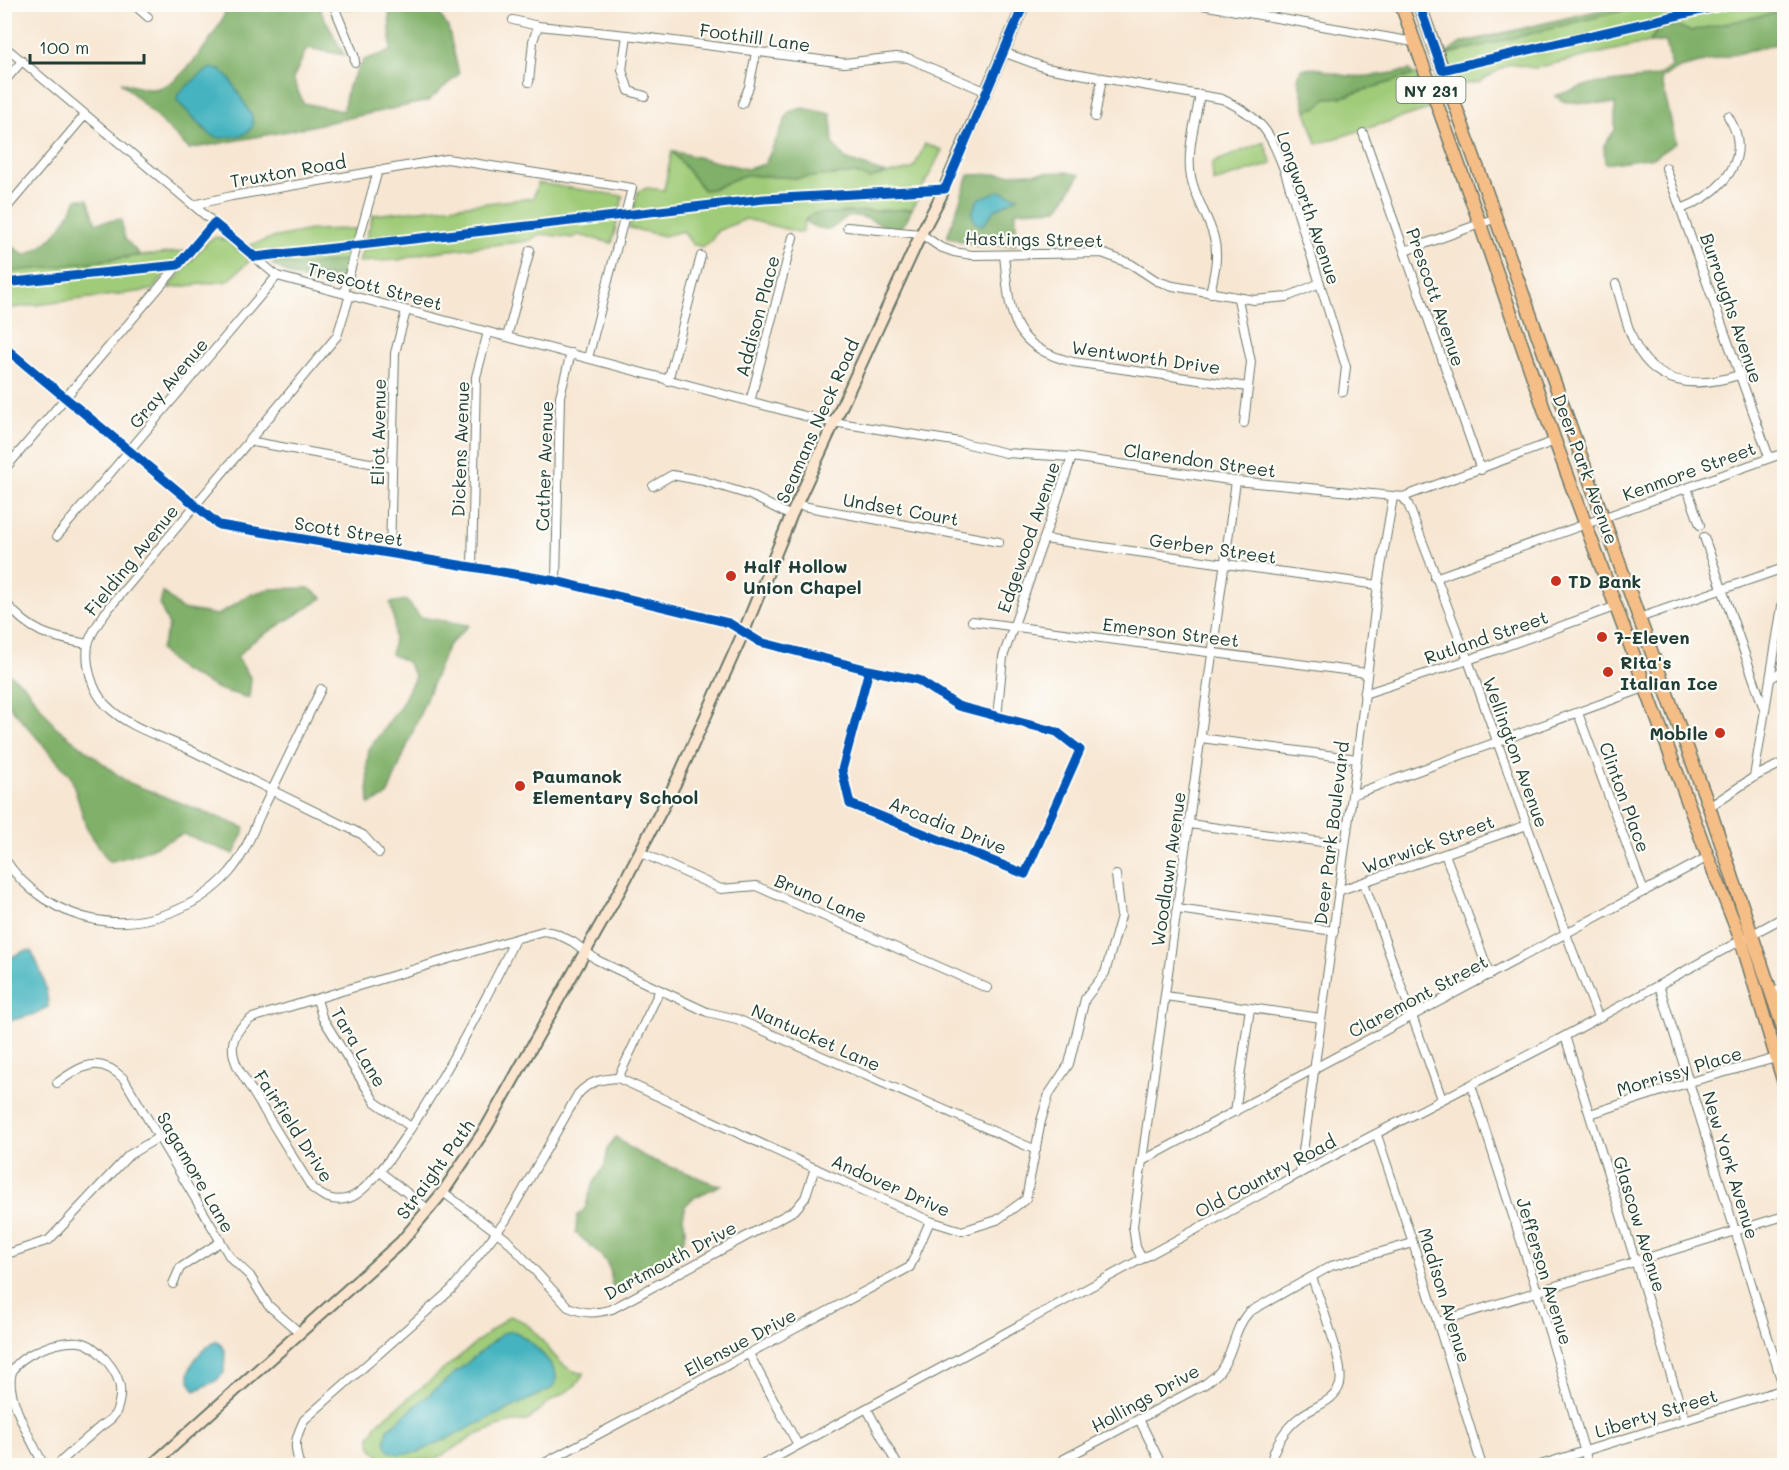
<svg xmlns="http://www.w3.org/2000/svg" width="1789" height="1470" viewBox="0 0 1789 1470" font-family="Mali,sans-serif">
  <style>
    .green { fill: #a0cc79; stroke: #608456; stroke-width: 1.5 }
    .forest { fill: #80b069; stroke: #50764e; stroke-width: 1.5; fill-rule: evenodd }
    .water { fill: #45b4c0; stroke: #32787a; stroke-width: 1.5 }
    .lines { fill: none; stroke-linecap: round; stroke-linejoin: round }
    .minor-casing { stroke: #6b786b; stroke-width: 10 }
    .secondary-casing { stroke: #6b786b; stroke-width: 14 }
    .primary-casing { stroke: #6b786b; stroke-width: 15 }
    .minor { stroke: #fff; stroke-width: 8 }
    .secondary { stroke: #fbe5cf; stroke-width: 10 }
    .primary { stroke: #f6be87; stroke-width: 12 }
    .cycleway-casing { stroke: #fdfcf7; stroke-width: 13 }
    .cycleway { stroke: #0057b8; stroke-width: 9 }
    .poi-dot { fill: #c8321e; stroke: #fdfcf7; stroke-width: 2 }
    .labels { text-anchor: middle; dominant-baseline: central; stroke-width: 4.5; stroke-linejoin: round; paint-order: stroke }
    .shield { fill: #fdfcf7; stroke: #62766e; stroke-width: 1.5 }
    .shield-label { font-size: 16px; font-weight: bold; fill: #1f3d34 }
    .street-label { font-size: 18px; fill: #1f3d34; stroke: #fdfcf7 }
    .poi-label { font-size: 18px; font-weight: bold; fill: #1f3d34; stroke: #fdfcf7; text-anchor: start }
  </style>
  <rect width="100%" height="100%" fill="#fdfcf7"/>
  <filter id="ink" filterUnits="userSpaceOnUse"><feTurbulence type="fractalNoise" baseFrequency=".0167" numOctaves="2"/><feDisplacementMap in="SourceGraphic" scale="12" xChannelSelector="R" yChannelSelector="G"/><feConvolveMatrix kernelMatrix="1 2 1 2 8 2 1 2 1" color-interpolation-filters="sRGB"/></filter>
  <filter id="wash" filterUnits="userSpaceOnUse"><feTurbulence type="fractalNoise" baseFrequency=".008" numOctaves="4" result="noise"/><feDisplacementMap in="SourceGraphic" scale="24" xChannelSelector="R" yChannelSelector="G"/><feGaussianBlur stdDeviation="1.35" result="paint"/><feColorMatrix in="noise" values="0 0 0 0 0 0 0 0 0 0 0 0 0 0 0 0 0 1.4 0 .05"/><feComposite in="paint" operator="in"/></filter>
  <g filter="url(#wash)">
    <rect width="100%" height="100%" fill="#f7e6d2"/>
    <g class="green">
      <polygon points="1645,5 1784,5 1784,11 1691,31 1659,28 1649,42 1535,68 1509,64 1479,82 1459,85 1445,55"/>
      <polygon points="1416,74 1429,109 1317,144 1306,111 1319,106 1326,98 1342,97"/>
      <polygon points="1264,142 1272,164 1213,182 1212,163"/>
      <path d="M925,144L942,150L912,209L812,214L805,220L802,233L746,219L717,231L711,241L702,247L692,244L683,231L664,236L629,228L638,191L647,188L664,190L672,151L703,190C719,191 731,178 746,175L797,178L856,173L869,179C884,173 899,173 914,168Z"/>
      <polygon points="538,183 623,196 612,243 578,235 573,238 541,234 528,241 425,253 399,260 359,262 373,215 533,198"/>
      <polygon points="357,229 343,289 342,290 291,276 248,246 272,238 311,230"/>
      <polygon points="216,237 226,240 250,260 228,281 168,288 209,240"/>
      <polygon points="185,251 152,290 5,309 4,272"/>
      <path d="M509,1316C543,1323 552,1373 584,1373L574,1387L546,1404L529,1420L508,1423L476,1435L436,1459L388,1461L381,1458L371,1447L370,1437L377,1424Z"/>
    </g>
    <g class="forest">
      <path d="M228,4H304L319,8L344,55L307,48L293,79L303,103L343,111L348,86L364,60L391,51L389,8H343L342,5H433L448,27L459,74L428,101L283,132L189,149L121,82C133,86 149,92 162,87C185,79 222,28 228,4ZM222,71L239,95L205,130L177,101Z"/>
      <polygon points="1621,5 1645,5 1445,55 1461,43"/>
      <polygon points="1784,11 1784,42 1680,68 1661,78 1676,143 1654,157 1605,164 1604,145 1615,130 1615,104 1565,102 1555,96 1591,84 1656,77 1672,67 1666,42 1649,42 1659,28 1675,26 1691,31"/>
      <path d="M1318,68C1355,82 1373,76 1410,70L1413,75L1342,97L1326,98L1319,106L1306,111L1298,78L1301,69Z"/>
      <path d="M803,108L831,114L833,144L845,159L885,173L869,179L856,173L797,178L746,175C731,178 719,190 704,190L672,151L747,169L765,164L789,112Z"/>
      <path d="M1066,172L1080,175L1058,209L1016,211V245L977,246L947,237L969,175ZM999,191L1017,197L995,210L982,226Z"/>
      <path d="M77,199H88L96,223L121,219L125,239L140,255L46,268L5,272V242L25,255C53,245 64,224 77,199Z"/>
      <path d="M912,209L905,223L899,228C895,227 889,227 885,226C875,223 868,217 857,216C843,215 841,223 832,228C823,231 810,226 805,220L812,214Z"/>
      <path d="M344,260L350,261L347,272C322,280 296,279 273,265L280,263L299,266Z"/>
      <polygon points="309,588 323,598 252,642 237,657 251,679 249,698 218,689 180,669 160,650 169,626 160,605 163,592 181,609 218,615 249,595 269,589"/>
      <path d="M406,600L420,617L469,625L447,647L387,796L369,804L367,765L369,749L400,707L415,677L407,662L391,654C396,636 396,621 390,603Z"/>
      <polygon points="4,670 24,685 55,726 127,782 245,828 234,854 183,834 141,853 109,862 87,829 71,777 5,701"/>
      <path d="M616,1137C639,1157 656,1162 685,1172C697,1176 707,1183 721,1185L693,1198L685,1206L683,1217L685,1229L684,1239L671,1263L614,1290C610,1283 612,1277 610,1270C605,1255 587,1243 576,1233L577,1216L585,1209L592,1186L605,1165L608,1147Z"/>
    </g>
    <g class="water">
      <polygon points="211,68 222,71 230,79 252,116 253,126 249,131 243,135 221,138 212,136 177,101 178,94 200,75"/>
      <polygon points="999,191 1018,197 995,210 982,226 974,221 972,212 978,199"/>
      <path d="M24,951H31C40,966 48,990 48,1007L32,1015L5,1022V960Z"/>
      <path d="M513,1331C526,1336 554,1362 556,1376C557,1382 554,1385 551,1389L419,1452L398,1454L389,1451L385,1442L388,1429L503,1333Z"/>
      <path d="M217,1341L225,1350L224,1373L216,1381L195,1391C179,1372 199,1350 217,1341Z"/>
    </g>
  </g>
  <g filter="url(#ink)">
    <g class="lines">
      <g class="minor-casing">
        <g id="minor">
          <polyline points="133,4 148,17"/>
          <polyline points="333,4 354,55 355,62"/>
          <polyline points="1196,4 1414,42"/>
          <polyline points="513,20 538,26 627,35 844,63 896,57 908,58 987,92"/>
          <polyline points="627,35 622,70 629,91 645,96"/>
          <polyline points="4,46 193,205 232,196 447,159 632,188 588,358"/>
          <path d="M1003,52L1046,68L1222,99C1262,118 1270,131 1285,172L1346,367L1343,392"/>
          <polyline points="4,82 22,61"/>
          <polyline points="529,82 533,41 538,26"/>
          <path d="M1200,94C1196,120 1186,151 1191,177C1195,199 1209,217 1214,238C1219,256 1214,275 1210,293"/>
          <polyline points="742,104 749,87 756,53"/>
          <polyline points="1095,117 1102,78"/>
          <polyline points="1363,133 1481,470"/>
          <polyline points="1666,168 1769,457"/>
          <polyline points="193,205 277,276 820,420 960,442 1006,453 1072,457 1236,481 1403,497 1555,441"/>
          <path d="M1681,209C1711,198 1746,170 1736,133C1734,127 1731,121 1728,116"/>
          <polyline points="4,211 85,115"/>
          <polyline points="847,227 921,234 940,247 954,252 972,255 1102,253 1131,264 1157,281 1173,286 1254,300 1287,297 1320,283"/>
          <polyline points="1405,251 1496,218"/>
          <path d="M1004,255C1010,311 1008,347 1073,362L1248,387"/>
          <path d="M1616,284C1622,304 1628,334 1639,351C1662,388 1701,387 1739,375"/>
          <polyline points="344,293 378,170"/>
          <path d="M350,295L337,336L105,613C99,623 90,633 88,645C85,664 92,691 106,705C127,727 160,736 186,748C245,777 304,806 363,835L379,853"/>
          <polyline points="1238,299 1251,362 1244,423"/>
          <polyline points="507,337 530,250"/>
          <polyline points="4,347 219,525 556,581 729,623 760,642 869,670 918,680 958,706 1057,732 1080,750 1025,874 850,804 842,770 869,670"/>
          <polyline points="668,381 701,256"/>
          <polyline points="750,402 793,237"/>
          <polyline points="248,441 392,467"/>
          <polyline points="4,470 214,223"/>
          <polyline points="653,486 672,475 704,481 750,495 791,516"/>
          <polyline points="1687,488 1700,525"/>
          <polyline points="1403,497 1408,504 1468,660 1566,934 1598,1017"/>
          <polyline points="797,505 999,542"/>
          <polyline points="57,536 277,276"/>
          <polyline points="1704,537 1764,709"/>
          <polyline points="1044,539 1378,585"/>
          <polyline points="390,554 395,353 406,311"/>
          <polyline points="472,568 476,377 488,332"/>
          <polyline points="1435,578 1784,453"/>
          <polyline points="556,581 560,396 571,353"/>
          <path d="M4,601C31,633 49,637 88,644"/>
          <polyline points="1639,618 1784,568"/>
          <polyline points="972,621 1367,673"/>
          <polyline points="1771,678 1784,670"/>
          <polyline points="1364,694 1468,660 1617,606"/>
          <polyline points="1578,713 1644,892"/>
          <polyline points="997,718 1003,657 1072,457"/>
          <polyline points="1201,738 1357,759"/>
          <polyline points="1754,777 1784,594"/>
          <polyline points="1352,795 1647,687"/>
          <polyline points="1709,807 1754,777 1784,762"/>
          <polyline points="1189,824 1344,845"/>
          <polyline points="640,852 721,889 756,886 987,988"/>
          <polyline points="1445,854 1490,975"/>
          <path d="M4,858C25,891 59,913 96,920C143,929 197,909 229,873C244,856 252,833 261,813C281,772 301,731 321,689"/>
          <polyline points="1364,883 1442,1099"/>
          <polyline points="1338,891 1527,825"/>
          <polyline points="1177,909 1334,931"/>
          <path d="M515,939L252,1018C232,1032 228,1046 238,1068L312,1188C323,1197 334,1203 349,1198C391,1185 494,985 515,939L543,931L555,933L573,942L597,960L660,990L707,1012L737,1019L1036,1150"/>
          <polyline points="1659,985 1784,1389"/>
          <polyline points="1772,994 1784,987"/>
          <polyline points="1165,996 1321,1018"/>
          <polyline points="317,999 322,1017 375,1102 411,1127"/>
          <polyline points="1565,1036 1685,1420"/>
          <polyline points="618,1078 660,990"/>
          <path d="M57,1083C82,1065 99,1055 124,1079L230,1257L250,1276L268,1305L300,1333"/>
          <polyline points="1471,1085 1537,1291 1589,1466"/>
          <polyline points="1235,1112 1250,1008"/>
          <polyline points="1590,1114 1690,1082 1776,1058"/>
          <polyline points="1377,1135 1413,1243 1482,1466"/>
          <polyline points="1142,1161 1708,857"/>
          <polyline points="379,1171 429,1210"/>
          <polyline points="1300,1173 1357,759 1378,585 1393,497"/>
          <path d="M443,1192L506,1239L568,1307C585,1314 595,1314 612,1309L795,1210L805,1198L815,1168"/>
          <polyline points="4,1255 49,1240 129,1155 159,1137"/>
          <polyline points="1142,1259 1136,1247 1133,1226 1236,481"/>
          <polyline points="173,1284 180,1268 220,1242"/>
          <polyline points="1438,1322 1784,1216"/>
          <polyline points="749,1354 798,1445"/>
          <polyline points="867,1409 898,1466"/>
          <polyline points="1139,1419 1162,1466"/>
          <path d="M44,1466C33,1442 4,1397 12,1372C19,1353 66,1337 84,1343C97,1347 116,1369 119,1383C122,1391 119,1407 115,1414C112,1419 106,1423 101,1426C86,1439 71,1452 56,1466"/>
          <path d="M300,1466C293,1445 295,1439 304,1420L452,1289L506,1220L578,1094C590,1081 601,1079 618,1078L930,1221L962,1231L997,1220L1026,1199L1041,1121L1049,1094L1069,1064L1085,999L1105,973L1121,916L1116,875"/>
          <polyline points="539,1466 910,1267 930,1221"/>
          <polyline points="760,1466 1300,1173 1565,1036 1784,917"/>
          <path d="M1060,1466L1064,1459L1205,1384C1210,1380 1216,1376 1220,1371C1234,1353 1233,1329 1249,1312L1331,1266L1413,1243"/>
          <path d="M1270,1466C1274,1445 1284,1429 1301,1416C1314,1406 1335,1402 1340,1384C1345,1363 1319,1300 1312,1277"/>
          <polyline points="1537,1466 1784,1389"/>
        </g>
      </g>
      <g class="secondary-casing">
        <polyline id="secondary" points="151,1466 401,1242 443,1192 486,1128 620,890 677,780 744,631 791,516 921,234 941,196 1024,4"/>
      </g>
      <g class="primary-casing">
        <g id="primary">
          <polyline points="1401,4 1480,224 1555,441 1708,857 1741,940 1784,1083"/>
          <polyline points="1419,4 1639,618 1709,807 1784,1031"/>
        </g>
      </g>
      <use href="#minor" class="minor"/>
      <use href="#secondary" class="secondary"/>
      <use href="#primary" class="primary"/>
      <g class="cycleway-casing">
        <g id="cycleway">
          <polyline points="1419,4 1442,70 1727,4"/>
          <polyline points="4,283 178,265 214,223 255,257 764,199 945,189 1024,4"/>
          <polyline points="4,347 219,525 556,581 729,623 760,642 869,670 918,680 958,706 1057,732 1080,750 1025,874 850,804 842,770 869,670"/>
        </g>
      </g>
      <use href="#cycleway" class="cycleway"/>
    </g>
  </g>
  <g class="poi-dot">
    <circle cx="731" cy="576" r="6"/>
    <circle cx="1556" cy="581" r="6"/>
    <circle cx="1602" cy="637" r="6"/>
    <circle cx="1608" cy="672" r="6"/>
    <circle cx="1720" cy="733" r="6"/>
    <circle cx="520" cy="786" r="6"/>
  </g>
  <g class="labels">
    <rect class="shield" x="1396.5" y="77" width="69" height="26" rx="4.5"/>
    <g class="shield-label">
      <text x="1431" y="90">NY 231</text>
    </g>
    <g class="street-label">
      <text transform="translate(755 37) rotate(8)">Foothill Lane</text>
      <text transform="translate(288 171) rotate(-10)">Truxton Road</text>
      <text transform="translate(1309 208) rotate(71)">Longworth Avenue</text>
      <text transform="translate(1034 239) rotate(1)">Hastings Street</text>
      <text transform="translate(375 286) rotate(15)">Trescott Street</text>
      <text transform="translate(1436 297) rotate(71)">Prescott Avenue</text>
      <text transform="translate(1732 308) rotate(71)">Burroughs Avenue</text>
      <text transform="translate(757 316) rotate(-75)">Addison Place</text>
      <text transform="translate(1146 357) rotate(8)">Wentworth Drive</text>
      <text transform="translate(168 383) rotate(-50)">Gray Avenue</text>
      <text transform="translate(817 421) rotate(-66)">Seamans Neck Road</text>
      <text transform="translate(378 432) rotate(-89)">Eliot Avenue</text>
      <text transform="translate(460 449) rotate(-88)">Dickens Avenue</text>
      <text transform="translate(1200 460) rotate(8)">Clarendon Street</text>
      <text transform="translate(544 466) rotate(-88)">Cather Avenue</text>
      <text transform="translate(1586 469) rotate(70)">Deer Park Avenue</text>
      <text transform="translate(1689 471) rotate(-20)">Kenmore Street</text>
      <text transform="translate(901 509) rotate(10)">Undset Court</text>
      <text transform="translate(349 531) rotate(9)">Scott Street</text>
      <text transform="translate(1028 537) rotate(-71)">Edgewood Avenue</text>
      <text transform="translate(1213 548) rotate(8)">Gerber Street</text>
      <text transform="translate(131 560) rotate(-51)">Fielding Avenue</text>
      <text transform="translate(1171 632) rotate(7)">Emerson Street</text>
      <text transform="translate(1486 637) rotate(-19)">Rutland Street</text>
      <text transform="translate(1516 752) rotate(70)">Wellington Avenue</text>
      <text transform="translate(1625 797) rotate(70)">Clinton Place</text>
      <text transform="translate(948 825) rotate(22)">Arcadia Drive</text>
      <text transform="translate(1331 833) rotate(-83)">Deer Park Boulevard</text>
      <text transform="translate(1428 844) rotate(-20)">Warwick Street</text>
      <text transform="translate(1168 869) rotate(-82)">Woodlawn Avenue</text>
      <text transform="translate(821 898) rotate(23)">Bruno Lane</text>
      <text transform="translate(1418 996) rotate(-28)">Claremont Street</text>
      <text transform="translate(816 1037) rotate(24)">Nantucket Lane</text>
      <text transform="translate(359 1047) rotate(59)">Tara Lane</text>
      <text transform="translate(1679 1071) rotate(-17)">Morrissy Place</text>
      <text transform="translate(294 1126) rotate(57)">Fairfield Drive</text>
      <text transform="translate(1731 1165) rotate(73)">New York Avenue</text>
      <text transform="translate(435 1169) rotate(-54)">Straight Path</text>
      <text transform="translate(196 1172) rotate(60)">Sagamore Lane</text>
      <text transform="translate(1265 1176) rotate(-28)">Old Country Road</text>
      <text transform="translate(891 1185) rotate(24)">Andover Drive</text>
      <text transform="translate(1640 1224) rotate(73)">Glascow Avenue</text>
      <text transform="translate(670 1260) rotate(-28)">Dartmouth Drive</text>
      <text transform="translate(1545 1271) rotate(73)">Jefferson Avenue</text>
      <text transform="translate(1445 1295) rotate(73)">Madison Avenue</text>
      <text transform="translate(740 1342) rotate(-28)">Ellensue Drive</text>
      <text transform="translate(1145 1398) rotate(-29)">Hollings Drive</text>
      <text transform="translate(1656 1413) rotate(-17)">Liberty Street</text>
    </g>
    <g class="poi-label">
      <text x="743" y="566">Half Hollow<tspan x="743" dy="21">Union Chapel</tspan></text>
      <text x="1568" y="581">TD Bank</text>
      <text x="1614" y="637">7-Eleven</text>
      <text x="1620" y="662">Rita's<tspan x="1620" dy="21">Italian Ice</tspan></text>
      <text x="1708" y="733" text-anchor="end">Mobile</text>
      <text x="532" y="776">Paumanok<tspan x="532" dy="21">Elementary School</tspan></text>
    </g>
  </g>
  <rect width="1789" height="1470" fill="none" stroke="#fdfcf7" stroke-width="24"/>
  <path d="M30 54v9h114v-9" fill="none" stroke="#1f3d34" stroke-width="3"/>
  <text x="39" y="54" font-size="18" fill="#1f3d34" stroke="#fdfcf7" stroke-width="4.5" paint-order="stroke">100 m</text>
</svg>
